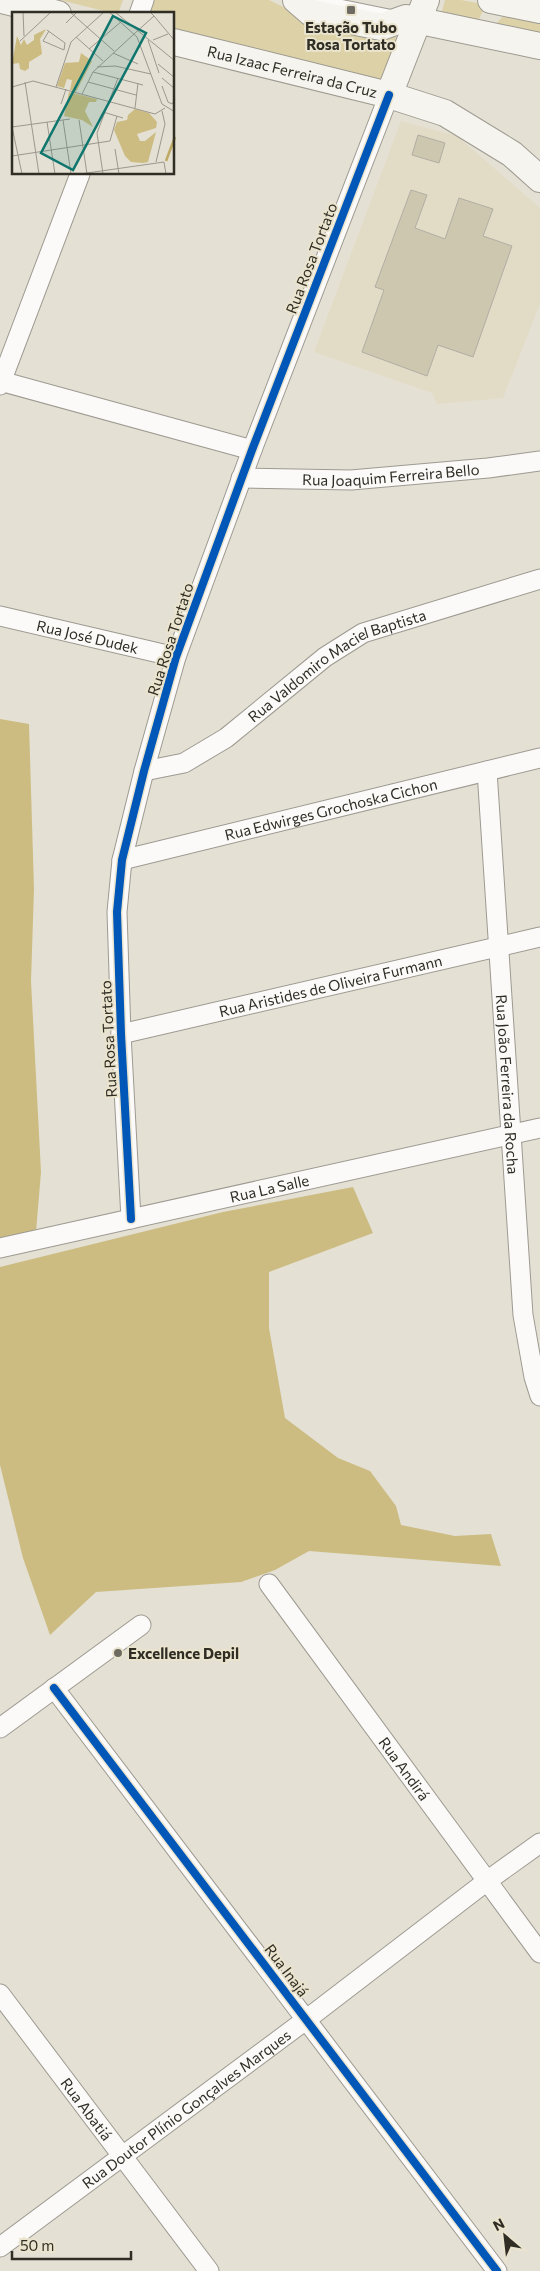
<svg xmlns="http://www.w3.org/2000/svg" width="540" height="2271" viewBox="0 0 540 2271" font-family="Commissioner,sans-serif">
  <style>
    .built { fill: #e2dcc6 }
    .green { fill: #ddd1a8 }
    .forest { fill: #ccbc81 }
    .building { fill: #cec7af; stroke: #b0ada4 }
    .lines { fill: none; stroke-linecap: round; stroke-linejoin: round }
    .lane-casing { stroke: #9d9a91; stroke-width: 11 }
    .street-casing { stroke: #9d9a91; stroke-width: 21 }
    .secondary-casing { stroke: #9d9a91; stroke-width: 28 }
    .lane { stroke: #fbfaf9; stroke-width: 9 }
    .street { stroke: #fbfaf9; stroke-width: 19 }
    .secondary { stroke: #f5f4ee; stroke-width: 26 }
    .cycleway-casing { stroke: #eae4ce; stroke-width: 11 }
    .cycleway { stroke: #0057b8; stroke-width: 8 }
    .poi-dot { fill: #6e6c62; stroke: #eae4ce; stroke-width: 2 }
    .labels { text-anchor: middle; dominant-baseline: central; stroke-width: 4; stroke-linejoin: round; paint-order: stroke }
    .poi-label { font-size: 15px; font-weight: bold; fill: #2f2d24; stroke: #eae4ce }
    .street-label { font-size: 15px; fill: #2f2d24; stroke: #eae4ce }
    .inset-river { fill: none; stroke: #beaa62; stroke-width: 2.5 }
    .inset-road { fill: none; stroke: #9c988e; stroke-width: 1 }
    .view { fill: #0f766e; fill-opacity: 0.15; stroke: #0f766e; stroke-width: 2.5 }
    .inset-edge { fill: none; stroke: #2f2d24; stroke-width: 2.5 }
  </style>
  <rect width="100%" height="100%" fill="#e4e0d4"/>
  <polygon class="built" points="401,121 457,136 540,208 540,304 503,398 437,404 432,393 314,352"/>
  <g class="green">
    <polygon points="60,0 123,0 118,14 116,14"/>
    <polygon points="151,0 269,0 311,20 399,38 383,81 174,30 174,14 146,14"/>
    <polygon points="445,0 461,0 483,4 485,7 478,21 441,15"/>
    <polygon points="508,16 540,23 540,37 496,24 502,17"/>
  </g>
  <g class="forest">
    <polygon points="0,719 29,724 34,889 31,981 41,1172 36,1232 0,1240"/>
    <polygon points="353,1187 373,1233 269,1272 269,1328 285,1418 338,1458 370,1471 396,1506 401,1525 455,1536 491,1534 501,1566 309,1551 275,1570 241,1582 96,1592 50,1635 23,1558 0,1465 0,1267 223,1212"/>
  </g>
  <g class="building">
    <polygon points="418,135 445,143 439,163 412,155"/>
    <polygon points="411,190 427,195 415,228 445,239 459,198 493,209 483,236 512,246 473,357 438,345 427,376 362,352 384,290 375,287"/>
  </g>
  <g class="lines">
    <g class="lane-casing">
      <polyline id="lane" points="320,0 393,15"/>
    </g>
    <g class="street-casing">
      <g id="street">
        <polyline points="139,14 144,0"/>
        <polyline points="0,381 252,450"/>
        <polyline points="0,385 80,174"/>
        <path id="s1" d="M241,478L351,480L488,468L540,461"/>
        <path id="s2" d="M0,616L176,657"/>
        <path id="s3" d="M144,771L184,763L226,738L325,657L363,633L540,579"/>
        <path id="s4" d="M487,771L523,1315L534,1377L540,1396"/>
        <path id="s5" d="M122,860L540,758"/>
        <path id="s6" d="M121,1034L540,937"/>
        <polyline points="131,1219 121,1034 117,912 122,860 144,771 176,657 252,450 389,95"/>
        <path id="s7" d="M0,1248L540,1128"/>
        <path id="s8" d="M269,1584L540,1953"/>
        <polyline points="54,1688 497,2271"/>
        <polyline points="0,1728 141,1625"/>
        <path id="s9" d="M0,1994L209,2271"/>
        <path id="s10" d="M0,2247L307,2019L487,1881L540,1843"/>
      </g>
    </g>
    <g class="secondary-casing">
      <g id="secondary">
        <polyline points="2,0 58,14"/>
        <polyline points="296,0 311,13 381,27 406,18 540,46"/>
        <polyline points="491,0 540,10"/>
        <path id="s11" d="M174,42L389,95L445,113L512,154L540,179"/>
        <polyline points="389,95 426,0"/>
      </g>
    </g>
    <use href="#lane" class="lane"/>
    <use href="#street" class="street"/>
    <use href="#secondary" class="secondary"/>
    <g class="cycleway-casing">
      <g id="cycleway">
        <polyline points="131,1219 121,1034 117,912 122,860 144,771 176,657 252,450 389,95"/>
        <polyline points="54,1688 497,2271"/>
      </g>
    </g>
    <use href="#cycleway" class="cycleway"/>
  </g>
  <g class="poi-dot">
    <rect x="346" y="5" width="10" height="10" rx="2.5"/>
    <circle cx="118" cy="1653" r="5"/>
  </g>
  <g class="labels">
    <g class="poi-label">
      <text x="351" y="27">Estação Tubo<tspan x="351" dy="17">Rosa Tortato</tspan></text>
      <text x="128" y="1653" text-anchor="start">Excellence Depil</text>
    </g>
    <g class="street-label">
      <text stroke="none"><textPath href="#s11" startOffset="122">Rua Izaac Ferreira da Cruz</textPath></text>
      <text transform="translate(311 258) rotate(-69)">Rua Rosa Tortato</text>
      <text stroke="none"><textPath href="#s1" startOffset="150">Rua Joaquim Ferreira Bello</textPath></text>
      <text stroke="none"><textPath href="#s2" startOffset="90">Rua José Dudek</textPath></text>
      <text transform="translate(170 639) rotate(-72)">Rua Rosa Tortato</text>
      <text stroke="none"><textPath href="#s3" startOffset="224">Rua Valdomiro Maciel Baptista</textPath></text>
      <text stroke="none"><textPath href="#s5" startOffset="215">Rua Edwirges Grochoska Cichon</textPath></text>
      <text stroke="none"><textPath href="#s6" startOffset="215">Rua Aristides de Oliveira Furmann</textPath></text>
      <text transform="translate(108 1039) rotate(-93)">Rua Rosa Tortato</text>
      <text stroke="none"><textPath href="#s4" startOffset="314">Rua João Ferreira da Rocha</textPath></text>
      <text stroke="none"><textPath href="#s7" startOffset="276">Rua La Salle</textPath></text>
      <text stroke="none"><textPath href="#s8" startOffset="229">Rua Andirá</textPath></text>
      <text transform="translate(287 1970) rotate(53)">Rua Inajá</text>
      <text stroke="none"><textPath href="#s10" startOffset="232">Rua Doutor Plínio Gonçalves Marques</textPath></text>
      <text stroke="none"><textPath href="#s9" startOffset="144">Rua Abatiá</textPath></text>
    </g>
  </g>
  <g transform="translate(12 12)">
    <rect width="162" height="162" fill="#e4e0d4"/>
    <path d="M34,17L28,27L30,42L17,50V56L13,59L8,57L7,51L0,52L5,24L9,33L12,27L15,33L22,28V23ZM69,41L80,49L64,80L58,78L60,68L55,67L52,76L45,74L53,51L67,50ZM57,80L85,87L84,90H77L73,99L81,115L70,108L52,104ZM123,97L137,101L145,110L144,116L125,122L128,129H133L144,120L136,150L131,151L119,150L113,144L102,118L105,110L115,108L116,103Z" fill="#ccbc81"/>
    <path class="inset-river" d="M154,149L163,125"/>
    <path class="inset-road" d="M11,0L12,24M58,0L102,39M97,0L125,25L150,92L163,100M103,0L163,49M142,4L163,29M54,11L65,0M35,18L53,31L52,38L31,29L37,19M122,22L142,4L138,0M64,25L91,49M136,28L147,61M141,28L156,22M8,29L39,0M77,37L110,9M101,41L126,52M146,52L163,66M85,55L103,54L139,62M81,60L131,73M150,66L163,77M13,70L27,162M76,70L124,83M150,74L156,90L160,92L163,87M0,75L21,69L143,102L153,96M44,75L59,30L92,0M70,82L81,60L122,22M49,92L54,77M123,96L126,71M91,100L111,106M51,108L59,162M67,108L75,162M35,110L43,162M0,115L58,107M0,115L10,162M103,137L107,162M0,144L98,129L105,104M144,150L153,112L150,99M68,162L152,150L154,162M91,162L85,121L106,66"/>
    <path class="view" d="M101,4L134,21L61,158L29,141Z"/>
    <rect width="162" height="162" class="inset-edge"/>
  </g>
  <g transform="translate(505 2236) rotate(332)" stroke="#eae4ce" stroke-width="4" paint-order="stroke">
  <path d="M0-4L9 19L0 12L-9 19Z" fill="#2f2d24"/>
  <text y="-8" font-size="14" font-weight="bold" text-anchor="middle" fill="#2f2d24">N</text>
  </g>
  <path d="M12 2251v8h119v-8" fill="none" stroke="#2f2d24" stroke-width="2.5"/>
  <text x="20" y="2251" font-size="15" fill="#2f2d24" stroke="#eae4ce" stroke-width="4" paint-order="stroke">50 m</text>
</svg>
